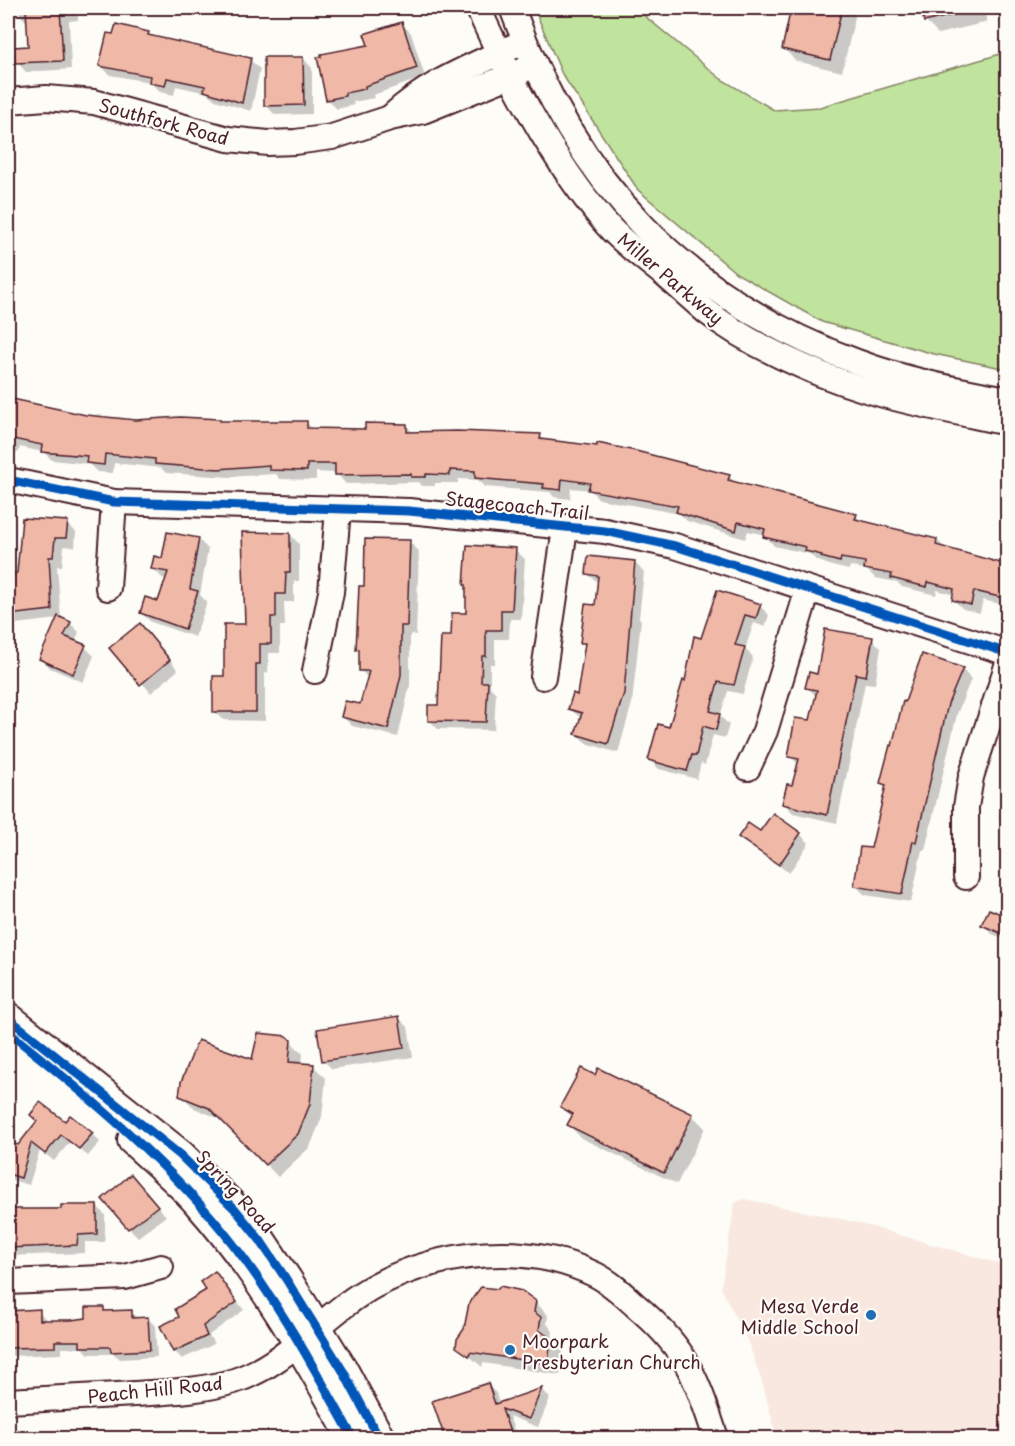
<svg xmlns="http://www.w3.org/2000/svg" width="1015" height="1446" viewBox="0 0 1015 1446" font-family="'Playpen Sans',sans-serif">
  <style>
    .built { fill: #f9e8df }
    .green { fill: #c0e39d; stroke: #858164; stroke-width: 1.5 }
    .shadow { fill: #0003 }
    .building { fill: #f0b8a7; stroke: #4a1f2b; stroke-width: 1.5 }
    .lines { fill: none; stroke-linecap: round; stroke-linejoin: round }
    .minor-casing { stroke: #4a1f2b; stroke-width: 28 }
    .major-casing { stroke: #4a1f2b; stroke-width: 34 }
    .minor { stroke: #fdfcf7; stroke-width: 24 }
    .major { stroke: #fdfcf7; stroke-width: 30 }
    .cycleway-casing { stroke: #fdfcf7; stroke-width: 13 }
    .cycleway { stroke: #0057b8; stroke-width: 9 }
    .poi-dot { fill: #1f6fb2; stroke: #fdfcf7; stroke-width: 2 }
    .labels { text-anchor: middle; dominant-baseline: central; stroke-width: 4.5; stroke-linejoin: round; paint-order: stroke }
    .street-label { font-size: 18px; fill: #4a1f2b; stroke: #fdfcf7 }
    .poi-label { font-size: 18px; fill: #4a1f2b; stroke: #fdfcf7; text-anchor: end }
  </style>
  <rect width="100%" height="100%" fill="#fdfcf7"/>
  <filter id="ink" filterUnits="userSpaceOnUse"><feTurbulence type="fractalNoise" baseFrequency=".0167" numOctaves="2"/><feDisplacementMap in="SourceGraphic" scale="12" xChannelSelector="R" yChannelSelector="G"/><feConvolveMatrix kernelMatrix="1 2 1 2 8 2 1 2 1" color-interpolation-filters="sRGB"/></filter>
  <g filter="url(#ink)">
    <polygon class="built" points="744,1199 855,1222 1007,1266 1007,1438 777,1438 763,1385 748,1342 721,1288 735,1203"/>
    <polygon class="green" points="534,8 635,8 721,79 774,110 820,107 1007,52 1007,369 934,354 822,322 736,273 638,190 562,74"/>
    <g class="shadow">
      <polygon points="19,8 77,8 78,20 69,21 71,69 26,72 17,62 30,48 28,23 20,15"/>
      <polygon points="793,8 857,8 842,72 796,61 783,48"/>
      <polygon points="922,8 995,8 984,10 987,22 938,34 926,22"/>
      <polygon points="402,24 411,33 425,77 373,95 374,98 353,102 354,105 337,109 327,99 369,46"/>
      <polygon points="148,34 152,38 250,60 260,69 251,111 215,100 207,93 176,86 174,95 160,92 150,82 110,75 100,65"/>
      <polygon points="303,58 312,68 312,114 275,115 266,105"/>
      <polygon points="8,399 86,416 136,421 307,423 313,429 366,430 406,425 414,434 540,436 546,441 729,476 736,484 856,516 862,522 937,540 946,549 1008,566 1008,617 999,609 1000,604 983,600 980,613 963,609 953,599 954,595 937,590 936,595 902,587 897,582 875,578 867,570 850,566 849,570 832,566 816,560 810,554 774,546 765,535 748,531 745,539 687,521 680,514 599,499 590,490 571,488 570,499 554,497 550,492 485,487 478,480 458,479 458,483 435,483 435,486 422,486 419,482 346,484 336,473 316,472 316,480 280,479 276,474 229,477 166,473 161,468 114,463 113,473 97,472 89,464 52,460 43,452 20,447 18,453 8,451"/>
      <polygon points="67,523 76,532 75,547 64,546 62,566 57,566 61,619 70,623 79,632 75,642 85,647 94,656 83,682 50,668 41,658 58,619 16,624 8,615 8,576 19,575"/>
      <polygon points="290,534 299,544 299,581 294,581 294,602 284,602 285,626 280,626 280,653 269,653 268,673 265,673 265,721 224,720 214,711 225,677"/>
      <polygon points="198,539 208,549 200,595 207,602 195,637 151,622 141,613 159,603 168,579 162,578 153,568"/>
      <polygon points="409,542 419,551 416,635 410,634 410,685 398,737 352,726 343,717 361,706 368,678 360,670 360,652 358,649 365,588"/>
      <polygon points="515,550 525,559 521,619 510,619 509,639 495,639 495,664 490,664 490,687 496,693 494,730 438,729 429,720 440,707 453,638 468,615 465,585"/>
      <polygon points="635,563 644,572 639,618 641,620 632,703 618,753 586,743 577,734 582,719 570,709 579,697 586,646 582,642 596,607 599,583 587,574"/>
      <polygon points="760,606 769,615 765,627 754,623 745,649 753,657 743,694 728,691 720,716 729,725 725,738 713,735 705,765 701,763 697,779 659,769 649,760 670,729 702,640"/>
      <polygon points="149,634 178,670 151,693 112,648"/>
      <polygon points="872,639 881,648 875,684 865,683 837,823 793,813 784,803 793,787 799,765 790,756 812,722 817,697 807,687 818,676"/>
      <polygon points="962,669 971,679 957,714 925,850 922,850 911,902 865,895 856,886 872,850 887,788 882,783 906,703"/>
      <polygon points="1008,790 1008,826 999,817"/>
      <polygon points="760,834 800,834 809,843 789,873 740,837"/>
      <polygon points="1008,856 1008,940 992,934 983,924 999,915 1007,882 1004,879"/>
      <polygon points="399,1018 408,1027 413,1057 332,1069 323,1060"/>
      <polygon points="286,1037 303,1054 302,1065 313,1066 326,1078 322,1117 310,1147 278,1177 223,1120 194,1108 181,1095 253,1061"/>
      <polygon points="562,1107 692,1115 705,1128 677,1184 581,1138 569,1125 572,1117"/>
      <polygon points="65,1123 92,1134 100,1142 88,1156 70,1142 54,1161 40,1150 29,1185 8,1179 8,1144 18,1146"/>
      <polygon points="140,1186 166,1216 138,1237 129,1228"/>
      <polygon points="97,1206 105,1215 105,1242 85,1242 85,1253 8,1256 8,1210"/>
      <polygon points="215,1273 244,1310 209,1335 214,1344 182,1359 174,1351 181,1318 208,1291"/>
      <polygon points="535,1302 548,1315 547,1324 553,1331 552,1340 563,1352 560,1375 483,1363 482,1367 458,1346"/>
      <polygon points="103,1309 107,1313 131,1312 139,1319 148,1318 155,1326 157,1357 120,1359 114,1354 89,1354 83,1348 62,1348 62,1354 8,1356 8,1312 39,1311 47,1321 87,1320"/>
      <polygon points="487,1385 496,1393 499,1404 541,1389 550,1398 538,1427 509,1416 517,1438 482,1438 492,1435 491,1432 473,1438 441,1438 439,1433 444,1431"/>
      <polygon points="245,1432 263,1438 242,1438"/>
      <polygon points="219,1436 221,1438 153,1438 162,1437"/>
    </g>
    <g class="building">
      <polygon points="26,8 60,8 63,61 15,63 14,47 28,46"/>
      <polygon points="791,8 842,8 830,60 782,49"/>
      <polygon points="921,8 965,8 965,12 924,22"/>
      <polygon points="402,22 417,68 365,86 365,89 345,93 345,96 326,100 317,57 321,57 321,54 368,45 364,34"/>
      <polygon points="116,24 149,32 148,35 251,58 242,103 204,91 205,86 167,78 165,86 149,83 150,76 99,66 107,33 113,34"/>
      <polygon points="264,57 303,57 304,105 264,106"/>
      <polygon points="8,398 86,415 136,420 180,417 220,419 220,421 307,421 307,428 365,429 365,423 407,424 407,432 457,431 541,434 540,439 597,446 597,443 636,451 730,475 728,480 857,514 855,519 937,539 936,545 1008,565 1008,599 974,591 971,605 952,600 954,589 928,582 927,587 910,583 891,578 892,574 864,569 865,562 841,558 840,562 821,557 822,555 805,551 806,547 763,537 765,529 738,522 736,531 676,512 678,506 588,490 590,483 562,479 561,490 543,488 544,484 475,478 475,471 450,470 450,475 426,474 426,477 411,477 411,474 335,475 335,464 307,464 307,471 269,470 269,465 218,469 155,464 155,459 105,454 104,465 86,463 87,456 41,452 42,445 8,438"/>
      <polygon points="22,518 68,521 66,538 55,538 53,557 49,557 52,610 8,615 8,575 17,573"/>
      <polygon points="167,532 199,538 190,589 198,591 185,629 140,613 145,597 158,601 168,572 151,569 154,556 162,558"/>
      <polygon points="242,532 290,533 290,572 286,572 285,594 276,594 276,617 271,617 271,644 260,644 260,664 256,664 256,712 213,712 213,676 224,676 224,624 245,624"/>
      <polygon points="365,539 410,540 407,626 401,626 401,675 388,729 341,717 345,701 360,704 369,671 359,671 359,649 356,650 359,586 364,586"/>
      <polygon points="467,545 516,548 512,610 501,610 501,630 486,630 486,656 482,656 481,682 488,682 486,722 428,721 428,705 438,705 441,636 451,636 452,613 466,613 466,585 464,585"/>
      <polygon points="588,556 635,561 624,693 608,744 575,734 582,713 568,709 573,693 577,695 585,643 580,643 585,604 595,605 598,576 586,574"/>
      <polygon points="717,590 761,604 756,618 745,615 735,645 745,647 734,685 718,682 710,711 720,714 716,730 703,726 696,756 692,755 687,771 648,760 658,724 669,727 683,680 685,681 694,636 701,638"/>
      <polygon points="58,616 71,622 64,636 86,645 73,674 39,659"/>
      <polygon points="140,623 170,660 140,685 109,648"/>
      <polygon points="825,629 873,637 866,676 856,674 827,815 782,804 787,784 792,785 799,759 788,757 795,718 810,720 817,690 805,688 809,672 817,674"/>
      <polygon points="922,654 963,668 948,704 916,842 913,841 902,894 854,886 860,847 871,848 886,785 880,783 890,745 892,746 903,701 905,702"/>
      <polygon points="773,813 801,833 779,865 738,837 748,823 760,831"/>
      <polygon points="989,909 1008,917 1008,936 981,925"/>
      <polygon points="399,1016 404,1048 322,1061 317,1029"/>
      <polygon points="258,1033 287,1036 291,1040 289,1062 314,1064 310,1104 298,1134 265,1165 209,1108 179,1096 181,1082 198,1040 252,1059"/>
      <polygon points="581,1068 595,1075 598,1068 693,1114 664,1173 567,1125 573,1114 560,1107"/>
      <polygon points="40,1102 65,1121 70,1115 93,1133 79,1149 61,1135 45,1154 31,1143 21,1178 8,1174 8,1142 18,1145 37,1121 30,1115"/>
      <polygon points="131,1174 158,1206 128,1229 102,1199"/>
      <polygon points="61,1205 97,1205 97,1234 78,1235 77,1245 8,1248 8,1209 61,1209"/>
      <polygon points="215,1271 237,1302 203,1326 207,1336 173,1352 160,1326 179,1317 175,1309 206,1290 200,1282"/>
      <polygon points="500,1286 522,1291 536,1301 534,1312 541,1317 539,1330 551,1338 548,1364 470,1352 469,1356 456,1347 457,1339 464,1329 469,1303 481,1287 498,1289"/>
      <polygon points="86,1307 104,1307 104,1311 132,1310 132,1318 148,1317 150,1350 111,1352 110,1347 80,1347 80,1341 55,1341 55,1347 8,1348 8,1311 40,1309 40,1320 71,1320 86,1318"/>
      <polygon points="488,1383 495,1404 542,1388 529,1419 502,1409 512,1438 445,1438 432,1401"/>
    </g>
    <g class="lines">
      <g class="minor-casing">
        <g id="minor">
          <path d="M478,8C511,81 550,156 602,219C620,241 644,258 666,276C680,288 693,300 707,312C735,334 770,352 802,366C867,396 938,408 1008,423"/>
          <path d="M512,8C575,181 683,298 857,362C905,380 957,390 1008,399"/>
          <polyline points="8,101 46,98 94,102 228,139 268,143 295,142 332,137 390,118 423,111 524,70"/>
          <path d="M392,116C426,84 470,67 512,47"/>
          <polyline points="8,480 114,502 409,511 605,531 675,546 1008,653"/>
          <polyline points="108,588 114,502"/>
          <polyline points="315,671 331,592 338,510"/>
          <polyline points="543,677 565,529"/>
          <polyline points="748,768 765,731 808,589"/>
          <polyline points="966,877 966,807 971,777 1008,663"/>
          <polyline points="8,1282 125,1277 161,1267"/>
          <path d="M8,1401C50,1399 92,1396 135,1394C167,1392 202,1391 234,1381C290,1363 325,1312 376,1285C442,1251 527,1241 596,1275C610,1282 623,1294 635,1305C654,1321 671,1338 684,1359C699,1384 707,1411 716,1438"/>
        </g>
      </g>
      <g class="major-casing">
        <g id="major">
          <polyline points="8,1018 180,1155 235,1209 260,1240 286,1279 343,1371 379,1438"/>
          <path d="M133,1140C155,1160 179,1180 199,1203C262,1274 307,1355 353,1438"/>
        </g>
      </g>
      <use href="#minor" class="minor"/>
      <use href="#major" class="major"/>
      <g class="cycleway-casing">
        <g id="cycleway">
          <polyline points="8,480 114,502 409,511 605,531 675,546 1008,653"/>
          <polyline points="8,1018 180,1155 235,1209 260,1240 286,1279 343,1371 379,1438"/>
          <path d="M8,1032C85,1093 173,1166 233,1244C280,1305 316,1371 353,1438"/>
        </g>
      </g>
      <use href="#cycleway" class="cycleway"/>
    </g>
  </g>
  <g class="poi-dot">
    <circle cx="871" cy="1315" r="6"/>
    <circle cx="510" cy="1350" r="6"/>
  </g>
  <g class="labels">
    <g class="street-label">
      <text transform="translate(164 121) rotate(15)">Southfork Road</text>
      <text transform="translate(671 278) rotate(40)">Miller Parkway</text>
      <text transform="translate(517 505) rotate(6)">Stagecoach Trail</text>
      <text transform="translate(236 1191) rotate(47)">Spring Road</text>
      <text transform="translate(155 1389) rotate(-6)">Peach Hill Road</text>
    </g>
    <g class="poi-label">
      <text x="859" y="1305">Mesa Verde<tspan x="859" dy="21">Middle School</tspan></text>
      <text x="522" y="1340" text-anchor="start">Moorpark<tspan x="522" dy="21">Presbyterian Church</tspan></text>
    </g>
  </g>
  <rect width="1015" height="1446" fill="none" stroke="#fdfcf7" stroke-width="30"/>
  <rect x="15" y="15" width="985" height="1416" fill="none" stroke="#4a1f2b" stroke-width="2" filter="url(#ink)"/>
</svg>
